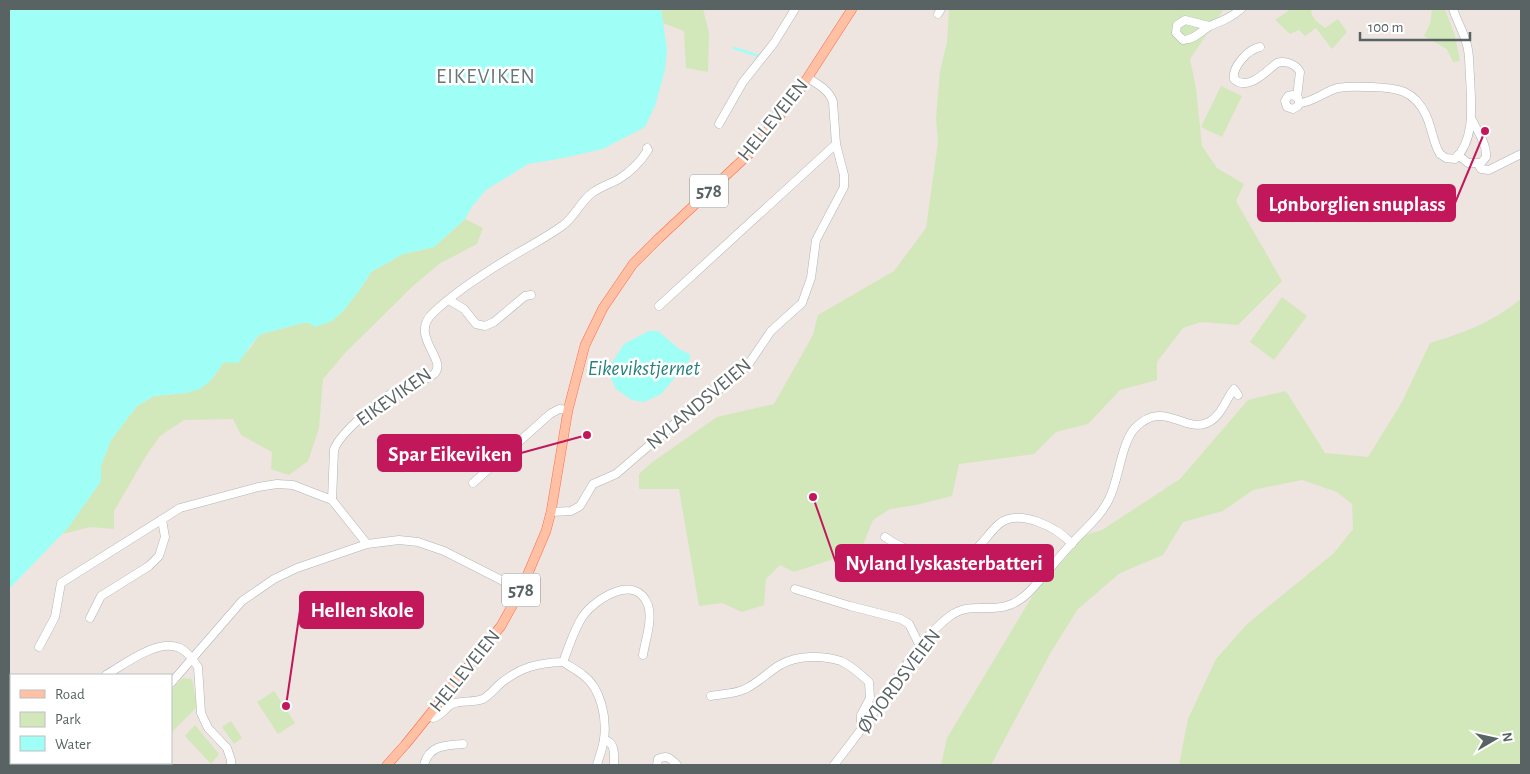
<svg xmlns="http://www.w3.org/2000/svg" width="1530" height="774" viewBox="0 0 1530 774" font-family="'Alegreya Sans',sans-serif">
  <style>
    .green { fill: #d2e8ba }
    .water { fill: #9ffff6 }
    .lines { fill: none; stroke-linecap: round; stroke-linejoin: round }
    .stream { stroke: #9ffff6; stroke-width: 2.5 }
    .minor-casing { stroke: #aeb6b8; stroke-width: 9 }
    .major-casing { stroke: #fd6b4a; stroke-width: 10 }
    .minor { stroke: #fff; stroke-width: 8 }
    .major { stroke: #ffc0a4; stroke-width: 9 }
    .labels { text-anchor: middle; dominant-baseline: central; stroke-width: 5; stroke-linejoin: round; paint-order: stroke }
    .shield { fill: #fff; stroke: #8b9292; stroke-width: 1 }
    .shield-label { font-size: 19px; font-weight: bold; fill: #596363 }
    .street-label { font-size: 20px; fill: #596363; stroke: #fff }
    .neighbourhood-label { font-size: 21px; letter-spacing: 1px; fill: #6a7575; stroke: #fff }
    .water-label { font-size: 21px; font-style: italic; fill: #28817f; stroke: #fff }
    .leader { fill: none; stroke: #c2185b; stroke-width: 2 }
    .callout-dot { fill: #c2185b; stroke: #fff; stroke-width: 2 }
    .callout { fill: #c2185b; stroke: #c2185b; stroke-width: 2 }
    .callout-label { font-size: 21px; text-anchor: middle; font-weight: bold; fill: #fff }
  </style>
  <rect width="100%" height="100%" fill="#eee4e0"/>
  <g class="green">
    <polygon points="661,9 703,9 709,33 708,72 686,68 684,31 663,23"/>
    <polygon points="949,9 1224,9 1190,59 1196,88 1202,146 1217,168 1244,184 1236,201 1282,281 1238,325 1201,322 1183,328 1157,362 1157,380 1120,390 1088,424 1056,432 1034,454 959,464 952,496 916,505 890,509 873,520 861,550 794,572 780,565 766,579 764,605 742,612 722,603 699,606 679,489 639,489 639,474 651,463 717,417 774,404 813,335 818,315 894,271 926,228 938,142 936,118 940,71 947,42"/>
    <path d="M1291,9H1311C1311,18 1318,23 1325,28L1338,19L1347,32L1332,49L1316,28L1305,36L1299,30L1290,34L1275,20Z"/>
    <polygon points="1432,9 1445,9 1455,36 1460,61 1453,62 1447,49 1424,36 1430,24"/>
    <polygon points="1221,86 1242,96 1222,137 1201,127"/>
    <polygon points="465,219 483,228 477,244 439,264 413,286 346,352 323,379 319,428 308,461 289,475 271,469 272,452 241,435 233,419 184,420 160,436 146,456 114,511 114,529 90,527 63,534 101,481 101,466 111,440 137,406 154,396 187,393 211,380 224,362 249,350 257,338 261,334 303,323 332,321 344,310 361,288 371,272 403,254 434,247"/>
    <polygon points="1282,297 1307,316 1274,360 1250,342"/>
    <path d="M1521,299V765H1179L1188,719L1216,659L1247,624L1334,553L1353,529L1352,504L1337,492L1302,480L1253,490L1223,511L1183,522L1163,555L1120,573L1078,609L1051,652L991,765H941L947,738L1033,595L1085,535L1102,530L1180,479L1248,400L1286,391L1325,453L1368,457L1402,402L1430,343C1466,332 1491,323 1521,299Z"/>
    <polygon points="183,678 192,679 197,707 171,733 171,690"/>
    <polygon points="274,691 295,723 278,734 257,702"/>
    <polygon points="231,721 242,738 234,744 222,727"/>
    <polygon points="195,725 219,754 211,764 185,736"/>
  </g>
  <g class="water">
    <path d="M9,9H661L667,49L665,70L655,106L645,127L603,149L558,159L528,164L486,190L471,208L465,219L434,247L403,254L371,272L361,288L344,310L332,321L315,327L309,323H303L261,334C253,340 245,355 238,363L224,362L211,380L200,389L187,393L154,396L137,406L111,440L101,466V481L68,528L9,589Z"/>
    <polygon points="649,331 658,331 679,349 691,355 689,361 661,394 644,402 632,400 616,389 609,374 613,361 624,344"/>
  </g>
  <g class="lines">
    <polyline class="stream" points="734,48 759,56"/>
    <g class="minor-casing">
      <g id="minor">
        <polyline points="938,14 941,9"/>
        <path d="M1209,26L1185,20L1177,25L1176,33L1183,40C1194,40 1201,31 1210,26C1222,21 1232,17 1241,9"/>
        <path d="M1260,47C1248,49 1232,67 1234,79C1248,92 1266,71 1277,63C1285,60 1296,64 1300,72L1297,97"/>
        <path d="M1299,103L1298,98L1293,95L1288,96L1285,101L1287,107L1293,109L1298,106L1299,103C1312,103 1325,91 1338,88C1349,86 1361,87 1372,87C1398,88 1414,90 1426,115C1432,128 1433,143 1440,154L1446,158L1455,159C1476,139 1471,103 1470,76C1469,66 1470,56 1467,45C1464,33 1457,21 1453,9"/>
        <polyline points="719,124 743,82 774,43 795,9"/>
        <path d="M1458,155L1468,163H1481L1486,157C1487,144 1477,130 1471,118"/>
        <polyline points="1478,164 1481,169 1489,170 1521,154"/>
        <polyline points="449,300 464,309 476,324 485,326 494,322 525,296 531,295"/>
        <polyline points="659,306 836,144"/>
        <polyline points="473,483 550,414 559,409 568,410"/>
        <path d="M332,500L334,450C339,433 383,397 399,389C410,384 424,382 434,374C449,360 408,336 433,313C456,291 489,270 516,254C531,245 547,237 562,226C574,218 580,202 592,193C600,187 610,184 619,179C630,172 641,161 648,150L647,148"/>
        <path d="M551,512L571,511L580,506L593,484L616,474L687,413L732,380L748,365L771,331L802,303L811,278L816,240L844,187V175L836,144L833,102C829,90 819,85 808,78"/>
        <path d="M885,537C904,551 946,565 969,554C982,547 988,533 999,524C1019,508 1057,527 1072,544"/>
        <polyline points="795,589 850,606 901,619 909,624 920,646"/>
        <polyline points="90,618 101,596 149,566 159,556 165,537 162,520"/>
        <polyline points="39,647 55,617 61,583 180,508 258,487 277,484 293,485 332,500 367,544"/>
        <path d="M563,662C569,666 577,670 583,675C601,688 607,718 604,739C603,748 599,757 597,765"/>
        <path d="M106,675C125,664 158,638 180,648C187,651 194,661 198,667L201,713L208,728L227,748L231,760V765"/>
        <polyline points="171,683 242,601 274,579 297,568 367,544 399,540 418,542 444,551 521,590"/>
        <path d="M711,696C722,694 735,694 745,689C758,683 768,672 780,665C797,655 823,655 841,661C852,666 860,674 869,682L870,698L861,715V723L865,725"/>
        <path d="M429,716L433,718C441,716 445,708 452,704C461,700 473,703 483,699C490,695 495,688 501,683C521,667 537,663 563,662C569,647 574,629 583,616C596,598 636,573 648,605C653,620 645,641 643,655"/>
        <polyline points="9,729 11,728"/>
        <path d="M604,740C616,742 614,756 614,765"/>
        <polyline points="92,765 94,763"/>
        <path d="M424,765C429,745 446,745 463,744"/>
        <path d="M657,765L658,759C667,754 671,759 677,765"/>
        <path d="M834,765C850,744 866,724 881,702C902,672 921,638 950,616C976,597 1000,622 1030,591C1045,575 1058,558 1073,542C1085,529 1101,516 1109,499C1119,480 1121,443 1135,428C1164,398 1185,435 1209,422C1221,416 1226,399 1234,389L1238,395"/>
      </g>
    </g>
    <g class="major-casing">
      <polyline id="major" points="387,765 405,745 501,626 521,590 546,531 551,512 568,410 585,345 603,308 633,264 658,239 750,153 797,94 852,9"/>
    </g>
    <use href="#minor" class="minor"/>
    <use href="#major" class="major"/>
  </g>
  <g class="labels">
    <g class="shield">
      <rect x="690" y="174.5" width="38" height="33" rx="4"/>
      <rect x="502" y="573.5" width="38" height="33" rx="4"/>
    </g>
    <g class="shield-label">
      <text x="709" y="191">578</text>
      <text x="521" y="590">578</text>
    </g>
    <g class="street-label">
      <text transform="translate(773 120) rotate(-51)">HELLEVEIEN</text>
      <text transform="translate(394 397) rotate(-35)">EIKEVIKEN</text>
      <text transform="translate(699 404) rotate(-40)">NYLANDSVEIEN</text>
      <text transform="translate(465 671) rotate(-51)">HELLEVEIEN</text>
      <text transform="translate(899 681) rotate(-53)">ØYJORDSVEIEN</text>
    </g>
    <g class="neighbourhood-label">
      <text x="486" y="76">EIKEVIKEN</text>
    </g>
    <g class="water-label">
      <text x="644" y="368">Eikevikstjernet</text>
    </g>
  </g>
  <path class="leader" d="M1485 131L1455 203M587 435L521 453M813 497L836 563M286 706L300 610"/>
  <g class="callout-dot">
    <circle cx="1485" cy="131" r="5"/>
    <circle cx="587" cy="435" r="5"/>
    <circle cx="813" cy="497" r="5"/>
    <circle cx="286" cy="706" r="5"/>
  </g>
  <g class="callout">
    <rect x="1258" y="185" width="197" height="36" rx="5"/>
    <rect x="378" y="435" width="143" height="36" rx="5"/>
    <rect x="836" y="545" width="217" height="36" rx="5"/>
    <rect x="300" y="592" width="123" height="36" rx="5"/>
  </g>
  <g class="callout-label">
    <text x="1357" y="211">Lønborglien snuplass</text>
    <text x="450" y="461">Spar Eikeviken</text>
    <text x="944" y="570">Nyland lyskasterbatteri</text>
    <text x="362" y="617">Hellen skole</text>
  </g>
  <rect width="1530" height="774" fill="none" stroke="#596363" stroke-width="20"/>
  <rect x="10" y="674" width="162" height="90" fill="#ffffff" stroke="#bdc1c1"/>
  <rect x="20" y="690" width="25" height="8" fill="#ffc0a4" stroke="#bdc1c1"/>
  <text x="55" y="699" font-size="15" fill="#596363">Road</text>
  <rect x="20" y="712" width="25" height="15" fill="#d2e8ba" stroke="#bdc1c1"/>
  <text x="55" y="724" font-size="15" fill="#596363">Park</text>
  <rect x="20" y="736" width="25" height="15" fill="#9ffff6" stroke="#bdc1c1"/>
  <text x="55" y="749" font-size="15" fill="#596363">Water</text>
  <g transform="translate(1495 739) rotate(81)" stroke="#ffffff" stroke-width="4" paint-order="stroke">
  <path d="M0-4L9 19L0 12L-9 19Z" fill="#596363"/>
  <text y="-8" font-size="14" font-weight="bold" text-anchor="middle" fill="#596363">N</text>
  </g>
  <path d="M1360 32v8h110v-8" fill="none" stroke="#596363" stroke-width="2.5"/>
  <text x="1368" y="32" font-size="15" fill="#596363" stroke="#ffffff" stroke-width="4" paint-order="stroke">100 m</text>
</svg>
